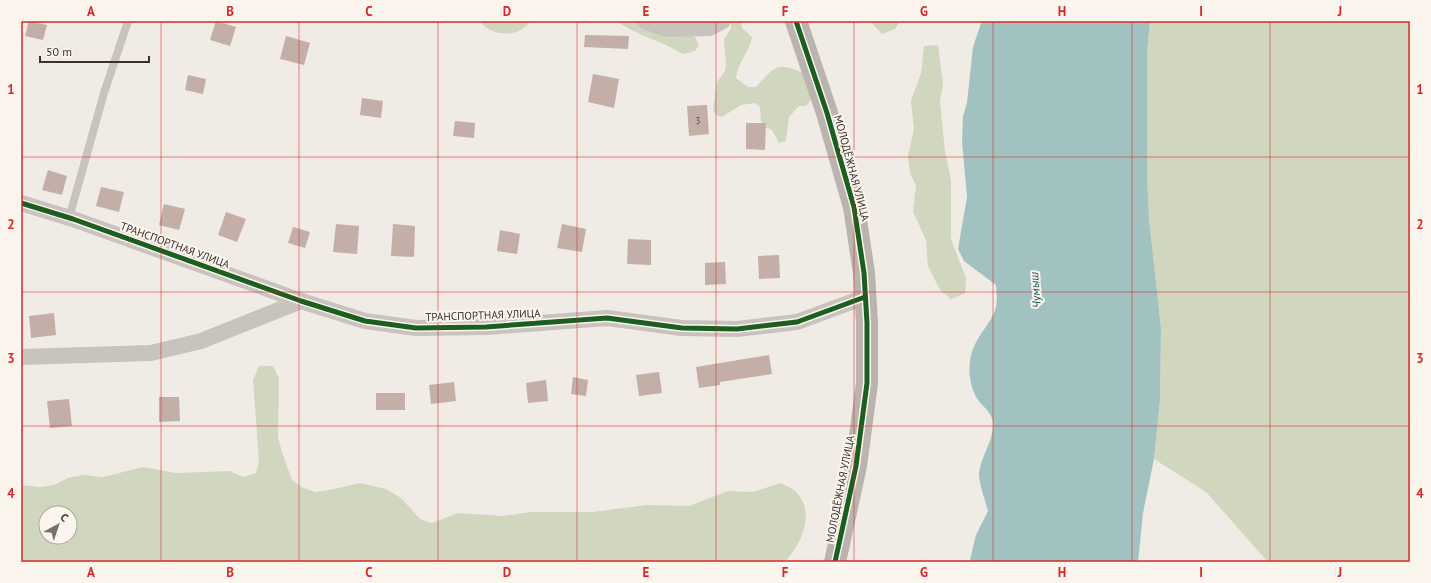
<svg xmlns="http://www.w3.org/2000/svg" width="1431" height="583" viewBox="0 0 1431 583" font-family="'PT Sans',sans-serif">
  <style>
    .green { fill: #d1d6bf; fill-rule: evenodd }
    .water { fill: #a1c2c1 }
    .building { fill: #c3afa7 }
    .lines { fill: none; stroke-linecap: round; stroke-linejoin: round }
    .lane { stroke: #c9c3be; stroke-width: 8 }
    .street { stroke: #c9c3be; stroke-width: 16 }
    .secondary { stroke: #bab3ae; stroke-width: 22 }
    .cycleway-casing { stroke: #fbf5ee; stroke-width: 8 }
    .cycleway { stroke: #1b5e20; stroke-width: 5 }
    .grid { fill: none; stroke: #d62828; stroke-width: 1; stroke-opacity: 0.55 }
    .labels { text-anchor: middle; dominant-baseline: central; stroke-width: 4; stroke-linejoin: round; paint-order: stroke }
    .number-label { font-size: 9px; fill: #5d504a }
    .street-label { font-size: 11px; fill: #3b302b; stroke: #fbf5ee }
    .water-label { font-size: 12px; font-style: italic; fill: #1f5a5e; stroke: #fbf5ee }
    .neatline { fill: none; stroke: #d62828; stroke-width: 1.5 }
    .grid-label { font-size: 13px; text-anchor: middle; font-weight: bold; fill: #d62828 }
  </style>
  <rect width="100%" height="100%" fill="#f0ebe5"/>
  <g class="green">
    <path d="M479,21H531C528,24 523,29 519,31C504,37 489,32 479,21Z"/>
    <path d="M616,21H687L699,45L695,51L683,54C661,41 637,35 616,21Z"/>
    <path d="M731,21H741L742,28L752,37C750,51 738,62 736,78L748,87H756C779,62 777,63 809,75C814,87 816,96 806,106H799L789,117L786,141L779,143L772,130L765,127L761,121L760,107L755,103L741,105L722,117L716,115L713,110L717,82L725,71L726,64L724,40L731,28Z"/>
    <polygon points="870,21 900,21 895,29 882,34"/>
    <polygon points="1150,21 1410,21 1410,562 1268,562 1206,492 1154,459 1160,400 1161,328 1149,219 1147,175 1147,53"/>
    <polygon points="938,45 943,85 940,101 945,152 951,180 951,239 966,278 965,293 951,299 940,290 928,266 926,240 913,212 916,185 910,173 908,156 914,129 911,101 921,73 924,46"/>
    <path d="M259,366H273L279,378L278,437L282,452L292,480L303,488L316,492L330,490L360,483L386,489L401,498L420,519L432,523L458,513L502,516L532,512H592L647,505L689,506L728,491L754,492L780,483C784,485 790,487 794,490C817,511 802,543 785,562H21V485L40,487L54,485L68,478L84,475L103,477L143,467L176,473L230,471L243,477L256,473L259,462L253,380ZM46,513H70V537H46Z"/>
  </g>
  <path class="water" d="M980,21H1150L1147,53V175L1149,219L1161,328L1160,400L1154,459L1143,513L1138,562H971L970,560L976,535L988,511C986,503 978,480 979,473C981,456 994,440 993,423C992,412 983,407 978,400C971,389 968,374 970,362C972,341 986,330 994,313C998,304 997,294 996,285L964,261L958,249L967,197L962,141L963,116L967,103L973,47L981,23Z"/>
  <g class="building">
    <polygon points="29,21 47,25 43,40 25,36"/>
    <polygon points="216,21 236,27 230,46 210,40"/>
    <polygon points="585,35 629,36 628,49 584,47"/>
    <polygon points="286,36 310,43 304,65 280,59"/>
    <polygon points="593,74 619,79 614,108 588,102"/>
    <polygon points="188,75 206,79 203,94 185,90"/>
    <polygon points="362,98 383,101 381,118 360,115"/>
    <polygon points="707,105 709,134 689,136 687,106"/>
    <polygon points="455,121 475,123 474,138 453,136"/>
    <polygon points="746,123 766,123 765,150 746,149"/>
    <polygon points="48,170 67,176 62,195 42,190"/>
    <polygon points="101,187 124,192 119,212 96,206"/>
    <polygon points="164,204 185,209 179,230 159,225"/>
    <polygon points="226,212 246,219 237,242 218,235"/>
    <polygon points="336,224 359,226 357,254 333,252"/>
    <polygon points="393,224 415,226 414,257 391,256"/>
    <polygon points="562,224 586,229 582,252 557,248"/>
    <polygon points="293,227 310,232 305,248 288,243"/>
    <polygon points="500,230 520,234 517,254 497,251"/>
    <polygon points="628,239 651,240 651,265 627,264"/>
    <polygon points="779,255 780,278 759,279 758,256"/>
    <polygon points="725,262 726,284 705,285 705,263"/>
    <polygon points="54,313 56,335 31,338 29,316"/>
    <polygon points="769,355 772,374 720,382 720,385 699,388 696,367"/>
    <polygon points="659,372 662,393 639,396 636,375"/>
    <polygon points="573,377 588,380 586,396 571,394"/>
    <polygon points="546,380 548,401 528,403 526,383"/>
    <polygon points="454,382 456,401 431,404 429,385"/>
    <rect x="376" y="393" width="29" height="17"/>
    <polygon points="159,397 179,397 180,421 159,422"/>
    <polygon points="69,399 72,426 50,428 47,401"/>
  </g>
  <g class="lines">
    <polyline class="lane" points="69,218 104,93 128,21"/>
    <g class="street">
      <polyline points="645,21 666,29 710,28 723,21"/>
      <polyline points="21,203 73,219 301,301 365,321 416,328 486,327 607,318 682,328 737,329 797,322 865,297"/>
      <polyline points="21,357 151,353 201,341 301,301"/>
    </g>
    <polyline class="secondary" points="796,21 827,113 854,207 864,273 867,323 867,383 856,466 835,562"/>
    <g class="cycleway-casing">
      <g id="cycleway">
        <polyline points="796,21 827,113 854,207 864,273 867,323 867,383 856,466 835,562"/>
        <polyline points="21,203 73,219 301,301 365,321 416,328 486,327 607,318 682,328 737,329 797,322 865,297"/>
      </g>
    </g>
    <use href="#cycleway" class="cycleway"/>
  </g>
  <path class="grid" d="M161,21V562M299,21V562M438,21V562M577,21V562M716,21V562M854,21V562M993,21V562M1132,21V562M1270,21V562M21,157H1410M21,292H1410M21,426H1410"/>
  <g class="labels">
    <g class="number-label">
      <text x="698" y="120">3</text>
    </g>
    <g class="street-label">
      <text transform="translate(852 168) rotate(75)">МОЛОДЁЖНАЯ УЛИЦА</text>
      <text transform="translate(175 245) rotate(20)">ТРАНСПОРТНАЯ УЛИЦА</text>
      <text transform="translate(483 315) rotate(-2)">ТРАНСПОРТНАЯ УЛИЦА</text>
      <text transform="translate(840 489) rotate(-79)">МОЛОДЁЖНАЯ УЛИЦА</text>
    </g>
    <g class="water-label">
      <text transform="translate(1035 290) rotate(-95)">Чумыш</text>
    </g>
  </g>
  <rect width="1431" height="583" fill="none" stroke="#fbf5ee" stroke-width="44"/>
  <g transform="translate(58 525) rotate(40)"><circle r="19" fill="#fbf5ee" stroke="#aea6a0"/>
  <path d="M0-3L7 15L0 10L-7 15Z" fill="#7a716c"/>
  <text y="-6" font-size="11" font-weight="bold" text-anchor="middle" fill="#3b302b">С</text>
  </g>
  <path d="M40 56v6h109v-6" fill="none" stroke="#3b302b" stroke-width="2"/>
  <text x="46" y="56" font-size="12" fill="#3b302b" stroke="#fbf5ee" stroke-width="3" paint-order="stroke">50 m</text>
  <rect x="22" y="22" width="1387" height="539" class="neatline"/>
  <g class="grid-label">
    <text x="91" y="16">A</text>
    <text x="230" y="16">B</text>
    <text x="369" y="16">C</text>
    <text x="507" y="16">D</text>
    <text x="646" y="16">E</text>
    <text x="785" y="16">F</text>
    <text x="924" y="16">G</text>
    <text x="1062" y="16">H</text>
    <text x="1201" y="16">I</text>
    <text x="1340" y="16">J</text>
    <text x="11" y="94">1</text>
    <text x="1420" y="94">1</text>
    <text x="11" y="229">2</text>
    <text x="1420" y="229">2</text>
    <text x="11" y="363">3</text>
    <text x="1420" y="363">3</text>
    <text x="11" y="498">4</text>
    <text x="1420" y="498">4</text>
    <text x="91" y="577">A</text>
    <text x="230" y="577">B</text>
    <text x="369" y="577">C</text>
    <text x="507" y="577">D</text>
    <text x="646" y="577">E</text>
    <text x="785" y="577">F</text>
    <text x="924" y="577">G</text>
    <text x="1062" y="577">H</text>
    <text x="1201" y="577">I</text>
    <text x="1340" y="577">J</text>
  </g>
</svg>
